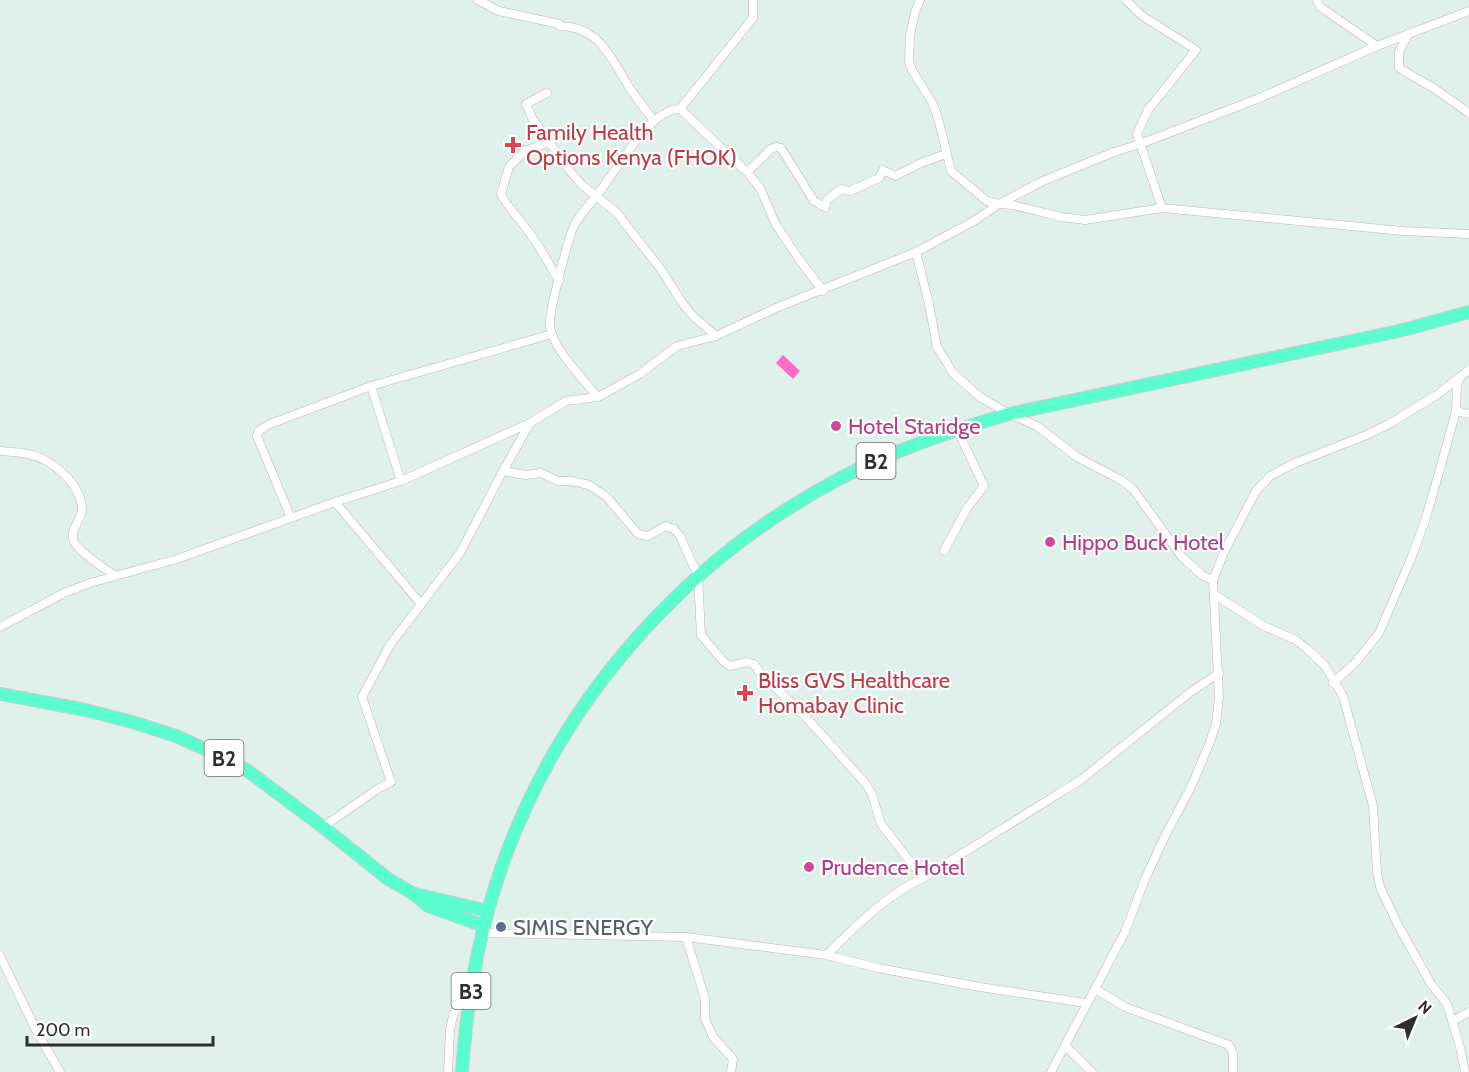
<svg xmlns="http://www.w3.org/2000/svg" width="1469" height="1072" viewBox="0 0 1469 1072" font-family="Cabin,sans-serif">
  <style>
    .medical { fill: #ddf7de }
    .water { fill: #fa6bc5 }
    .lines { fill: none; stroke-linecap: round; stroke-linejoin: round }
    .minor-casing { stroke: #c2b3b4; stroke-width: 9 }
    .trunk-casing { stroke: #cdcdcd; stroke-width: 14 }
    .minor { stroke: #fff; stroke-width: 8 }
    .trunk { stroke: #5afece; stroke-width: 12 }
    .health-dot { fill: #e0444e; stroke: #fff; stroke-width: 2 }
    .hotel-dot { fill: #d1479c; stroke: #fff; stroke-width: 2 }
    .service-dot { fill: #5c6f8a; stroke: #fff; stroke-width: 2 }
    .labels { text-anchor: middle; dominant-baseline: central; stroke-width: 4.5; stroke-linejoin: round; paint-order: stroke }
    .shield { fill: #fff; stroke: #6d6d6d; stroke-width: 1.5 }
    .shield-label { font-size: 21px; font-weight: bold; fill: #2e2e2e }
    .health-label { font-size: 22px; fill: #be3a42; stroke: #fff; text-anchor: start }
    .hotel-label { font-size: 22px; fill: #b23c85; stroke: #fff; text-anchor: start }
    .service-label { font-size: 22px; fill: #4e5e75; stroke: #fff; text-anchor: start }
  </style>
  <rect width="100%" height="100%" fill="#e0f0eb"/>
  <polygon class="medical" points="747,683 754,694 742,702 736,692"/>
  <polygon class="water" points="783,355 800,371 793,379 776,363"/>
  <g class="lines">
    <g class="minor-casing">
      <g id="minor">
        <path d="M478,0L499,11L559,24L560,26C600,27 611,58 629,87C637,99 646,110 654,121"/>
        <polyline points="920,0 915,12 910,36 909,61 912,70 933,104 938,118 951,171 987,201 999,204 1043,181 1114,152 1140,144 1257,99 1377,46 1469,11"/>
        <polyline points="1126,0 1141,15 1196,50 1148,110 1137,134 1162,208"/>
        <polyline points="1317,0 1320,7 1326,11 1377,46"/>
        <polyline points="1409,33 1399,52 1399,68 1435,89 1469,113"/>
        <polyline points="547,93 526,104 532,118 570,171 582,185 616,212 660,268 683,304 694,317 716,336"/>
        <polyline points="680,109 753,18 753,0"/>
        <path d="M549,142L525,151L509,167L501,194C507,206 515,214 523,224C537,242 548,261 559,281"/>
        <polyline points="747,172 771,149 776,147 781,148 814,201 825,207 827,200 841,189 850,191 879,178 883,170 895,176 921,163 946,154"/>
        <polyline points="916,252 929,304 937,347 953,373 980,397 1009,414 1037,426 1077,457 1121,480 1133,489 1182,557 1203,576 1213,580"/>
        <polyline points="371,386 401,481"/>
        <path d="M598,397C584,380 552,348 550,326C548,315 569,234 575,224C583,210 596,198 605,184C621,163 651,109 680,109L747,172L760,188L776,225L799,259L823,291"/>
        <polyline points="1456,411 1469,414"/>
        <polyline points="530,423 503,471 525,475 541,473 558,481 572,481 589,485 607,497 638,534 648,536 666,526 674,529 680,536 698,576 701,635 724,662 730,666 747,662 754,664 760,673 805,716 866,784 872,794 881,824 923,878"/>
        <path d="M0,451C9,452 19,452 28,454C52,459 79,482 82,507C83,518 71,528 73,538C74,550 104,568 114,575"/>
        <polyline points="335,502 421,604"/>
        <polyline points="291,518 257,436 258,431 270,424 371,386 552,334"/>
        <polyline points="944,551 967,508 984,486 957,429"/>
        <polyline points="1215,595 1264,626 1296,640 1306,648 1325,666 1343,696 1373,806 1377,872 1380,887 1398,925 1431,984 1447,1004 1460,1047 1465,1072"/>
        <polyline points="0,627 64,593 90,583 177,559 335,502 401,481 530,423 566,401 598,397 640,374 677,346 716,336 778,307 916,252 974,221 999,204 1013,205 1061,217 1085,220 1162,208 1403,231 1469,234"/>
        <polyline points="1333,683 1356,662 1379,633 1410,561 1425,521 1442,462 1456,411 1457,384 1460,378"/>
        <polyline points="323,827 379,788 391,782 362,697 390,645 460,553 503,471"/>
        <polyline points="482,933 686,937 826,955 878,968 980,987 1086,1003"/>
        <polyline points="686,937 705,999 705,1019 713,1037 733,1059 731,1072"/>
        <path d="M826,955C856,927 884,896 923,878L1082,779L1192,691L1219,673"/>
        <polyline points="0,956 37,1032 60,1072"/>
        <polyline points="1095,989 1125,1007 1229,1045 1233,1053 1233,1072"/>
        <polyline points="1453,1021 1469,1012"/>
        <polyline points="1065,1046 1092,1072"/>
        <polyline points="448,1072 450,1029 454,1012 469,998"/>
        <polyline points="1051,1072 1125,932 1145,879 1165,836 1192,785 1210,742 1216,724 1219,697 1213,580 1225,550 1256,491 1270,476 1295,463 1369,434 1389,424 1438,394 1469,370"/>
      </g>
    </g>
    <g class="trunk-casing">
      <g id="trunk">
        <polyline points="0,694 86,710 132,722 176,736 218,755 248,771 323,827 388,879 414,894 428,906 484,926"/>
        <polyline points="415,894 488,911"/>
        <path d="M462,1072C467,995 481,919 509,847C570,689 691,556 841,478C894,450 951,431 1009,414L1399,331L1469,312"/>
      </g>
    </g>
    <use href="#minor" class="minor"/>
    <use href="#trunk" class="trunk"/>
  </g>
  <g class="health-dot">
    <path d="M510 136h6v6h6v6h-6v6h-6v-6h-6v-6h6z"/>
    <path d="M742 684h6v6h6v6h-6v6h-6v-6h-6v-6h6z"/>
  </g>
  <g class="hotel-dot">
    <circle cx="836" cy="426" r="6"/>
    <circle cx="1050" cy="542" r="6"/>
    <circle cx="809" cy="867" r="6"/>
  </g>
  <circle class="service-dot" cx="501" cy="927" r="6"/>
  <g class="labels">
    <g class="shield">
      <rect x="856.5" y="443" width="39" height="36" rx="4.5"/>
      <rect x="204.5" y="740" width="39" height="36" rx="4.5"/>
      <rect x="451.5" y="973" width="39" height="36" rx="4.5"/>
    </g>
    <g class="shield-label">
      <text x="876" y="461">B2</text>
      <text x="224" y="758">B2</text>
      <text x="471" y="991">B3</text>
    </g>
    <g class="health-label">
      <text x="526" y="132">Family Health<tspan x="526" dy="25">Options Kenya (FHOK)</tspan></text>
      <text x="758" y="680">Bliss GVS Healthcare<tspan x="758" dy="25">Homabay Clinic</tspan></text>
    </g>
    <g class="hotel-label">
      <text x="848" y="426">Hotel Staridge</text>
      <text x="1062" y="542">Hippo Buck Hotel</text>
      <text x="821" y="867">Prudence Hotel</text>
    </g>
    <g class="service-label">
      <text x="513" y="927">SIMIS ENERGY</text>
    </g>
  </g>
  <g transform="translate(1415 1018) rotate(43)" stroke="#ffffff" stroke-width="4.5" paint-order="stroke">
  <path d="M0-4.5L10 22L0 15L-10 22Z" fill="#2e2e2e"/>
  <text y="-9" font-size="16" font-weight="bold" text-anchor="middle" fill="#2e2e2e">N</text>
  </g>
  <path d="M27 1036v9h186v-9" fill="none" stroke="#2e2e2e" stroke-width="3"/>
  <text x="36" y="1036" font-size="18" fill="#2e2e2e" stroke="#ffffff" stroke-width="4.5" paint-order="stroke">200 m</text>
</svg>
